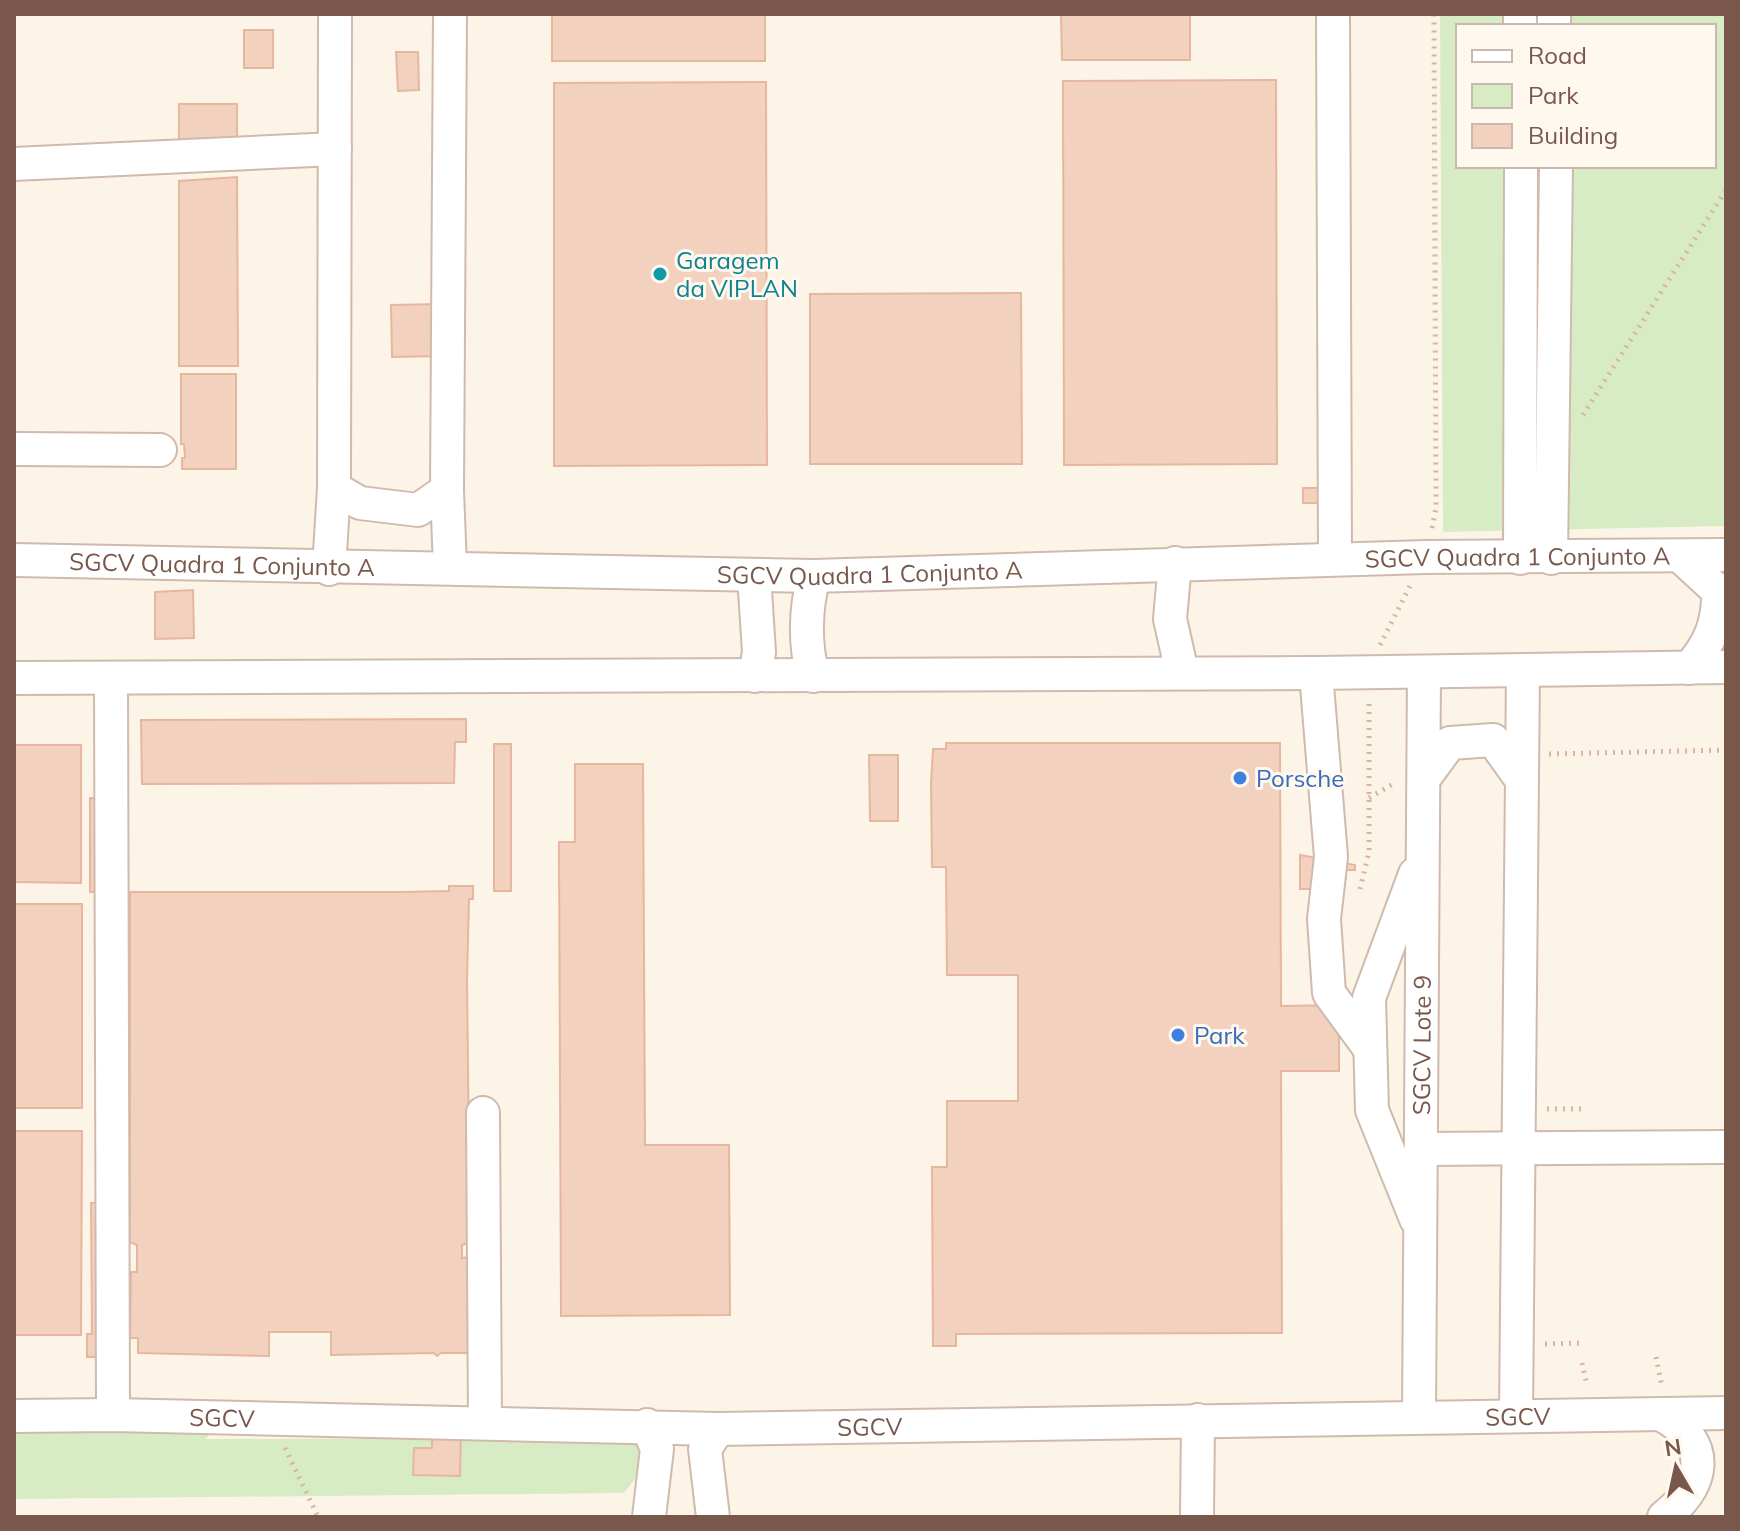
<svg xmlns="http://www.w3.org/2000/svg" width="1740" height="1531" viewBox="0 0 1740 1531" font-family="Mulish,sans-serif">
  <style>
    .green { fill: #d7ecc5; fill-rule: evenodd }
    .building { fill: #f3d1bf; stroke: #e7b69f; stroke-width: 2 }
    .lines { fill: none; stroke-linecap: round; stroke-linejoin: round }
    .minor-casing { stroke: #d0baad; stroke-width: 36 }
    .path { stroke: #d9b4a1; stroke-width: 5; stroke-dasharray: 2 6; stroke-linecap: butt }
    .minor { stroke: #fff; stroke-width: 32 }
    .culture-dot { fill: #0f9aa8; stroke: #fff8ef; stroke-width: 3 }
    .shop-dot { fill: #3f7fe0; stroke: #fff8ef; stroke-width: 3 }
    .labels { text-anchor: middle; dominant-baseline: central; stroke-width: 6; stroke-linejoin: round; paint-order: stroke }
    .culture-label { font-size: 24px; fill: #0d838f; stroke: #fff8ef; text-anchor: start }
    .street-label { font-size: 24px; fill: #79584b; stroke: #fff8ef }
    .shop-label { font-size: 24px; fill: #366cbe; stroke: #fff8ef; text-anchor: start }
  </style>
  <rect width="100%" height="100%" fill="#fdf4e8"/>
  <g class="green">
    <path d="M1440,14H1726V526L1443,532ZM1458,26H1714V166H1458Z"/>
    <polygon points="218,1420 206,1439 612,1438 641,1444 641,1471 624,1493 14,1499 14,1421"/>
  </g>
  <g class="building">
    <rect x="552" y="14" width="213" height="47"/>
    <polygon points="1061,14 1190,14 1190,60 1062,60"/>
    <rect x="244" y="30" width="29" height="38"/>
    <polygon points="396,52 418,52 419,90 398,91"/>
    <polygon points="1276,80 1277,464 1064,465 1063,81"/>
    <polygon points="766,82 767,465 554,466 554,83"/>
    <polygon points="179,104 237,104 237,169 179,170"/>
    <polygon points="237,177 238,366 179,366 179,181"/>
    <polygon points="1021,293 1022,464 810,464 810,294"/>
    <polygon points="439,304 439,356 392,357 391,305"/>
    <polygon points="181,374 236,374 236,469 182,469 182,458 185,458 184,444 181,444"/>
    <rect x="1303" y="488" width="15" height="15"/>
    <polygon points="193,590 194,638 155,639 155,592"/>
    <polygon points="466,719 466,742 455,742 454,783 142,784 141,720"/>
    <polygon points="946,743 1280,743 1281,1006 1339,1005 1339,1071 1281,1071 1282,1333 956,1334 956,1346 933,1346 932,1167 947,1167 947,1101 1018,1101 1018,975 947,975 946,867 932,867 931,783 933,749 946,749"/>
    <rect x="494" y="744" width="17" height="147"/>
    <polygon points="14,745 81,745 81,883 14,882"/>
    <polygon points="869,755 898,755 898,821 870,821"/>
    <polygon points="575,764 643,764 645,1145 729,1145 730,1315 561,1316 559,842 575,842"/>
    <polygon points="90,798 104,799 104,892 90,892"/>
    <polygon points="1300,855 1355,865 1355,870 1346,870 1346,878 1319,877 1319,889 1300,889"/>
    <polygon points="449,886 473,886 473,899 469,899 467,980 470,1242 462,1245 462,1258 469,1257 469,1353 441,1353 437,1356 434,1353 331,1355 331,1332 269,1332 269,1356 138,1353 138,1338 130,1338 131,1272 137,1272 137,1245 130,1242 130,892 402,892 449,891"/>
    <rect x="14" y="904" width="68" height="204"/>
    <polygon points="14,1131 82,1131 81,1335 14,1335"/>
    <polygon points="91,1203 104,1203 105,1357 87,1357 87,1334 92,1334"/>
    <polygon points="432,1429 461,1430 460,1476 413,1475 414,1448 432,1448"/>
  </g>
  <g class="lines">
    <g class="minor-casing">
      <g id="minor">
        <polyline points="450,14 447,490 450,568"/>
        <polyline points="1333,14 1335,559"/>
        <polyline points="1554,14 1554,26"/>
        <polyline points="1520,26 1520,14"/>
        <polyline points="14,164 335,149"/>
        <polyline points="14,449 160,450"/>
        <polyline points="334,488 360,503 418,510 447,490"/>
        <path d="M1680,556L1718,591C1719,622 1710,644 1689,668"/>
        <polyline points="1520,558 1521,166"/>
        <polyline points="1551,558 1556,166"/>
        <path id="s1" d="M14,560L814,576L1425,557L1726,555"/>
        <polyline points="1175,563 1170,619 1182,672"/>
        <polyline points="329,569 334,488 335,14"/>
        <polyline points="754,575 759,652 755,676"/>
        <polyline points="1316,673 1331,857 1324,919 1329,993 1370,1049"/>
        <path d="M813,676C804,642 805,610 814,576"/>
        <polyline points="14,678 1316,673 1726,667"/>
        <polyline points="111,680 113,1415"/>
        <polyline points="1425,777 1450,743 1493,740 1521,779"/>
        <polyline points="1415,874 1369,998 1372,1110 1416,1219"/>
        <polyline points="483,1113 485,1423"/>
        <polyline points="1423,1149 1726,1147"/>
        <polyline points="1516,1415 1523,671"/>
        <path d="M1662,1415C1713,1443 1705,1485 1664,1517"/>
        <path id="s2" d="M14,1416L113,1415L718,1429L1726,1413"/>
        <path id="s3" d="M1419,1417L1424,672"/>
        <polyline points="647,1425 657,1449 649,1517"/>
        <polyline points="713,1517 705,1449 718,1429"/>
        <polyline points="1197,1517 1198,1420"/>
      </g>
    </g>
    <g class="path">
      <polyline points="1583,415 1726,190"/>
      <polyline points="1432,528 1436,508 1434,14"/>
      <polyline points="1380,645 1410,586"/>
      <polyline points="1549,754 1726,750"/>
      <polyline points="1369,798 1393,784"/>
      <polyline points="1360,889 1369,852 1369,700"/>
      <polyline points="1547,1109 1586,1109"/>
      <polyline points="1545,1344 1583,1343"/>
      <polyline points="1656,1357 1662,1387"/>
      <polyline points="1582,1363 1587,1385"/>
      <polyline points="285,1448 318,1517"/>
    </g>
    <use href="#minor" class="minor"/>
  </g>
  <circle class="culture-dot" cx="660" cy="274" r="8"/>
  <g class="shop-dot">
    <circle cx="1240" cy="778" r="8"/>
    <circle cx="1178" cy="1035" r="8"/>
  </g>
  <g class="labels">
    <g class="culture-label">
      <text x="676" y="260">Garagem<tspan x="676" dy="28">da VIPLAN</tspan></text>
    </g>
    <g class="street-label">
      <text stroke="none"><textPath href="#s1" startOffset="1504">SGCV Quadra 1 Conjunto A</textPath></text>
      <text stroke="none"><textPath href="#s1" startOffset="208">SGCV Quadra 1 Conjunto A</textPath></text>
      <text stroke="none"><textPath href="#s1" startOffset="856">SGCV Quadra 1 Conjunto A</textPath></text>
      <text stroke="none"><textPath href="#s3" startOffset="372">SGCV Lote 9</textPath></text>
      <text stroke="none"><textPath href="#s2" startOffset="1504">SGCV</textPath></text>
      <text stroke="none"><textPath href="#s2" startOffset="208">SGCV</textPath></text>
      <text stroke="none"><textPath href="#s2" startOffset="856">SGCV</textPath></text>
    </g>
    <g class="shop-label">
      <text x="1256" y="778">Porsche</text>
      <text x="1194" y="1035">Park</text>
    </g>
  </g>
  <rect width="1740" height="1531" fill="none" stroke="#79584b" stroke-width="32"/>
  <rect x="1456" y="24" width="260" height="144" fill="#fff8ef" stroke="#c9b8ad" stroke-width="2"/>
  <rect x="1472" y="50" width="40" height="12" fill="#ffffff" stroke="#c9b8ad" stroke-width="2"/>
  <text x="1528" y="64" font-size="24" fill="#79584b">Road</text>
  <rect x="1472" y="84" width="40" height="24" fill="#d7ecc5" stroke="#c9b8ad" stroke-width="2"/>
  <text x="1528" y="104" font-size="24" fill="#79584b">Park</text>
  <rect x="1472" y="124" width="40" height="24" fill="#f3d1bf" stroke="#c9b8ad" stroke-width="2"/>
  <text x="1528" y="144" font-size="24" fill="#79584b">Building</text>
  <g transform="translate(1676 1467) rotate(351)" stroke="#fff8ef" stroke-width="6" paint-order="stroke">
  <path d="M0-6L14 30L0 20L-14 30Z" fill="#79584b"/>
  <text y="-12" font-size="22" font-weight="bold" text-anchor="middle" fill="#79584b">N</text>
  </g>
</svg>
